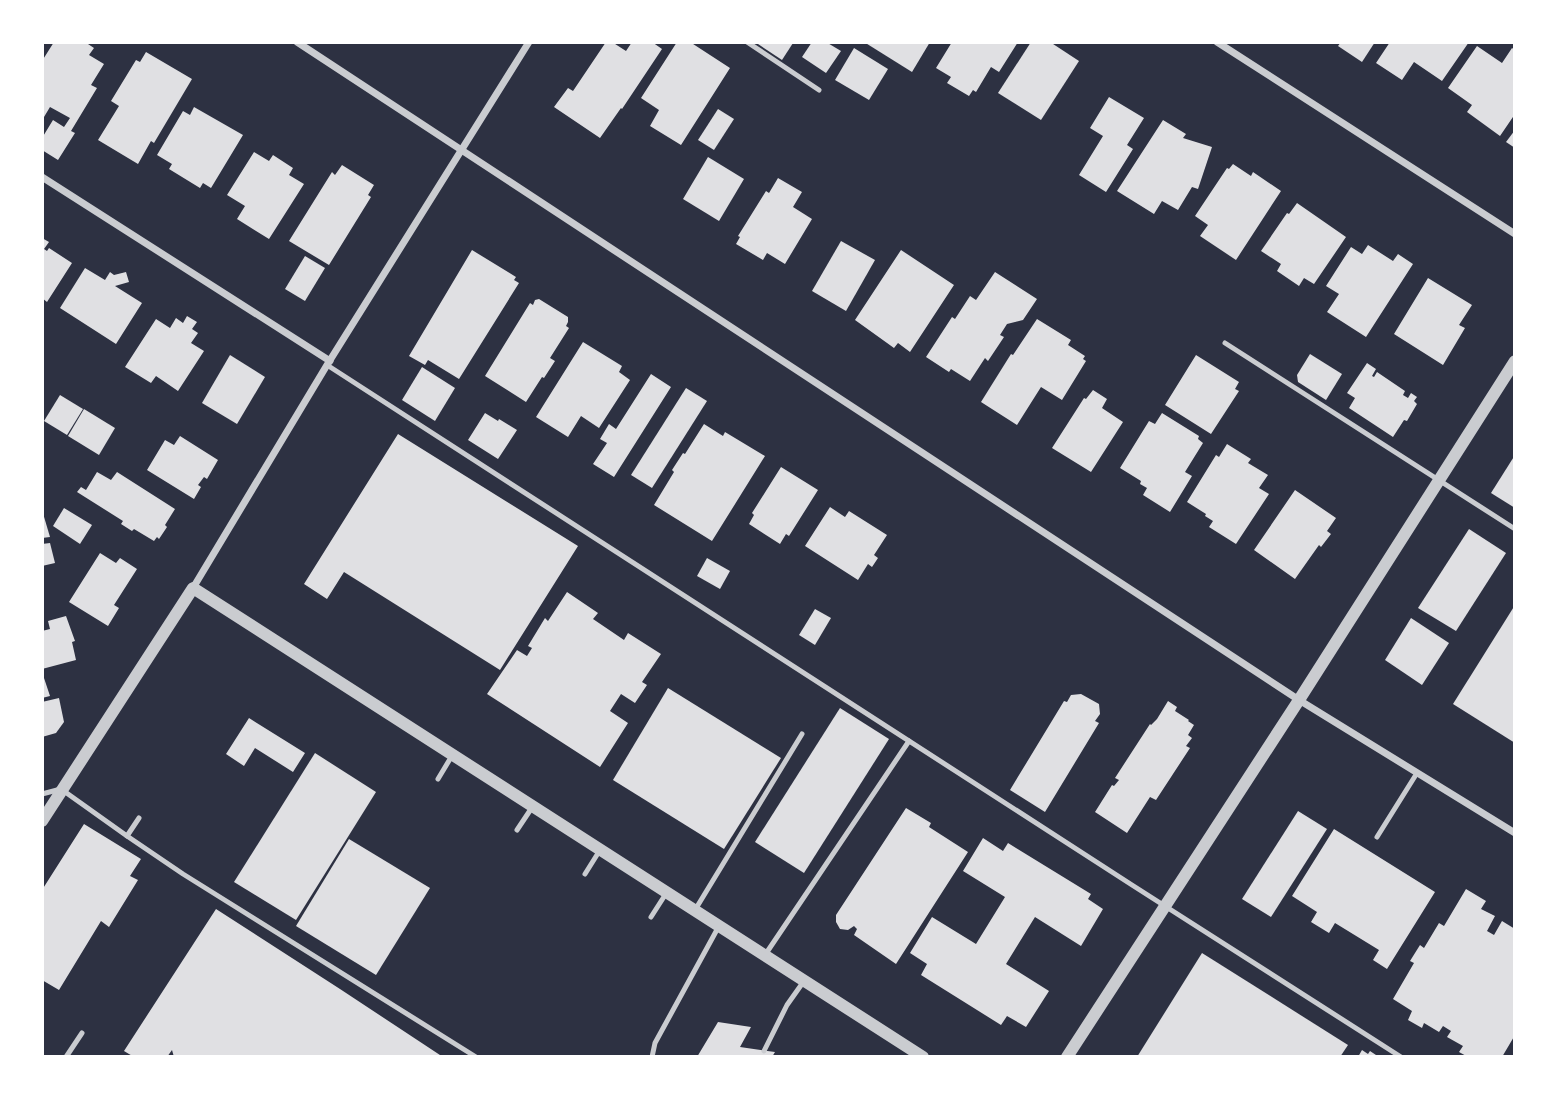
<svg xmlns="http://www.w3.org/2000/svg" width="1557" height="1099" viewBox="0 0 1557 1099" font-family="Mulish,sans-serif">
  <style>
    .building { fill: #e0e0e3 }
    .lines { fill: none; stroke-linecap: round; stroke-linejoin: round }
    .service { stroke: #caccd0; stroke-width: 5 }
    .minor { stroke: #caccd0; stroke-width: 7 }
    .tertiary { stroke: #caccd0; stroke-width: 12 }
  </style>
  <rect width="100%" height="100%" fill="#2d3142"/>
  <g class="building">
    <polygon points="54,42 85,42 94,48 89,55 104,64 91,85 97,88 71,131 75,133 58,160 42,150 42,138 53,120 64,127 70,118 50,107 44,117 42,115 42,61"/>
    <polygon points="606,42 612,42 626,51 632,42 652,42 662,49 622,109 621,108 600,138 554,107 568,88 573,91"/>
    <polygon points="677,42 690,42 730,68 681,145 650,126 659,110 641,98"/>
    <polygon points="759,42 792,42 793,43 782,60 758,44"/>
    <polygon points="812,42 826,42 841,51 826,73 802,57"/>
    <polygon points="864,42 930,42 912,72"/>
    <polygon points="952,42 1018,42 999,72 991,67 976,92 973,90 969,96 947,83 951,77 936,68"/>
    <polygon points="1031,42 1050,42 1079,61 1041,120 998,93"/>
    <polygon points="1341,42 1375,42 1362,62 1338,46"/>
    <polygon points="1390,42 1469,42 1442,81 1414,62 1402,80 1376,63"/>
    <polygon points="1477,46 1502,63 1512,48 1515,50 1515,114 1500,136 1467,112 1472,105 1448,88"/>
    <polygon points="854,48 888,69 869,100 835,80"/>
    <polygon points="146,52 192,79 154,143 151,141 138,164 98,140 119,106 111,101 136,60 140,62"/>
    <polygon points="1109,97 1144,118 1127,145 1133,149 1106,192 1079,175 1103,136 1090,128"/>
    <polygon points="194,107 243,135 211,188 203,183 200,188 169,169 172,164 157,155 183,111 190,115"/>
    <polygon points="718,109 734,119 714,150 698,140"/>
    <polygon points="1163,120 1186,134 1183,138 1212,147 1198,189 1192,187 1178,210 1162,201 1154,214 1117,191"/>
    <polygon points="1515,130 1515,148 1506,142"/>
    <polygon points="254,152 269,161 273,155 293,168 289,175 304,184 269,239 237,219 245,206 227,195"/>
    <polygon points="708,157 744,179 719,221 683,199"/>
    <polygon points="1233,164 1251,176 1253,172 1281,191 1236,260 1200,236 1208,225 1195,216 1227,168 1229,169"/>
    <polygon points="342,165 374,185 368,195 371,197 329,265 289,241 332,172 335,175"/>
    <polygon points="778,178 802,192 793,207 812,219 785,264 767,253 763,260 736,244 740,237 738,236 766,191 769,193"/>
    <polygon points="1297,203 1346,237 1314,284 1304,278 1299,286 1277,271 1281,264 1261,251 1287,213 1289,214"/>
    <polygon points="42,238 49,242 44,249 47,251 49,248 72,263 47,302 42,298"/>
    <polygon points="841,241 875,260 846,311 812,291"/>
    <polygon points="1368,245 1393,261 1398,254 1413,264 1366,337 1327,312 1339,294 1326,286 1351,247 1362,254"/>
    <polygon points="472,250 516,277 514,280 519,283 459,379 428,360 425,365 409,356"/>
    <polygon points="901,250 954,285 910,352 898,343 894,348 855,320"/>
    <polygon points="305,256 325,268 305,301 285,289"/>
    <polygon points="85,268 105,280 110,272 114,275 126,272 129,282 115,286 142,303 116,344 60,308"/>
    <polygon points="995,272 1037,299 1023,320 1007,324 1000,335 1004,337 988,361 985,358 970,381 951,369 949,372 926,357 952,317 955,319 970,296 976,300"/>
    <polygon points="1428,278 1472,305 1459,325 1465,328 1443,365 1394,334"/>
    <polygon points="539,299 568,317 568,322 566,326 569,328 550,358 555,361 544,378 542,377 526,402 485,376 530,303 533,305 535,300"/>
    <polygon points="187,316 197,322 192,329 198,333 191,343 204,351 178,391 156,376 151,383 125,367 156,319 170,328 176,318 183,323"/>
    <polygon points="1037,319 1071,340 1068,345 1085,356 1083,359 1086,361 1062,400 1041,387 1017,425 981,402 1011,354 1013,355"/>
    <polygon points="583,342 622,366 619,372 630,380 599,428 581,416 568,437 536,417"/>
    <polygon points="1310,354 1342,374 1326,400 1298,382 1297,375"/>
    <polygon points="230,355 265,377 237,424 202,403"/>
    <polygon points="1196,355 1239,382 1235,389 1239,391 1211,434 1165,405"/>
    <polygon points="1367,363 1376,369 1372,376 1374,377 1377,372 1405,391 1403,395 1408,398 1411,393 1417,397 1414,401 1417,404 1407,421 1404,420 1393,437 1349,408 1355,398 1347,393"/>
    <polygon points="422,367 455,388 435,421 402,400"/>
    <polygon points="651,374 671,387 614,477 593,464 607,443 600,439 609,424 616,429"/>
    <polygon points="686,388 707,401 652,488 631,475"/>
    <polygon points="1093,390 1107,399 1102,408 1123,422 1091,472 1052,448 1084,398 1086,399"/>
    <polygon points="60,395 83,409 67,435 44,421"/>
    <polygon points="84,409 115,428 99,455 68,436"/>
    <polygon points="485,413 498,421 499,419 517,430 498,459 468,440"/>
    <polygon points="1162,413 1199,436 1198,439 1203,443 1185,472 1192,476 1170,512 1143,495 1147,488 1140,484 1141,481 1120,468 1149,421 1155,424"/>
    <polygon points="704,424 723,436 725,432 765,456 712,541 654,505 674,472 672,470 683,453 685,454"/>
    <polygon points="398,434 578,546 500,670 344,572 327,599 304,584"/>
    <polygon points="180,436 218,460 207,479 204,477 198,485 201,487 194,499 147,470 165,440 174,445"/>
    <polygon points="1227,444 1251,459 1248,463 1268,475 1259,488 1269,494 1236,544 1209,527 1213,521 1205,516 1206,514 1187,502 1216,455 1219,457"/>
    <polygon points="1515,455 1515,508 1491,493"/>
    <polygon points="781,467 818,490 789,536 786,534 780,544 749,524 754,515 752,513"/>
    <polygon points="97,472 111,480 117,472 175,509 165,525 167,527 159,539 157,537 154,541 134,529 132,531 121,524 123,521 77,492 81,487 86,490"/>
    <polygon points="1295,490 1336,518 1327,531 1331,534 1321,547 1319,545 1295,579 1254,550"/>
    <polygon points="830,507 845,517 849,511 887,535 874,555 878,558 872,567 868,564 858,580 805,546"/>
    <polygon points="64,508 92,525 80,544 53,526"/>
    <polygon points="42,510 50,537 42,538"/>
    <polygon points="1469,529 1506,553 1456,631 1418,608"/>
    <polygon points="50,543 55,563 42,566 42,544"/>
    <polygon points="100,553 116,563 120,558 137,569 114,605 119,608 108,626 69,602"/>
    <polygon points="707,558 730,571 720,589 697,576"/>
    <polygon points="567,592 598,613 593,619 624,640 628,633 661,654 642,682 647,685 635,703 621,694 610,711 628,723 600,767 487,694 517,650 527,656 532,648 528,646 545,618 548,621"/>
    <polygon points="1515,605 1515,743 1453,704"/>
    <polygon points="815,609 831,618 815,645 799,635"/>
    <polygon points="66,616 75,641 72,642 76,660 42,669 42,631 50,629 48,621"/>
    <polygon points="1411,618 1449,643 1422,685 1385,660"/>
    <polygon points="42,672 50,696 42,698"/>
    <polygon points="668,688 781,758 724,849 613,780"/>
    <polygon points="1081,694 1099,704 1100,714 1095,721 1099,723 1045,812 1010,790 1064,701 1067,702 1071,695"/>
    <polygon points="59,698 64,722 56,733 42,737 42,702"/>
    <polygon points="1168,701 1177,707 1175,711 1189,720 1188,721 1194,725 1188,735 1192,738 1186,746 1190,748 1156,800 1150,797 1127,833 1095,812 1112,785 1114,786 1119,780 1115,778 1150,724 1151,725 1157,719"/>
    <polygon points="840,708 889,739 804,873 755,842"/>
    <polygon points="249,718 305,753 293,772 255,748 244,766 226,754"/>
    <polygon points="315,753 376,792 296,920 234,882"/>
    <polygon points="906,808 931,823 929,827 968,852 896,964 854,935 857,929 854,926 848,930 840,929 836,922 836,915"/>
    <polygon points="1298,811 1327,829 1271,917 1242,899"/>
    <polygon points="84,824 141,859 130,876 138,880 109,927 101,921 59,990 42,980 42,890"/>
    <polygon points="1334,829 1435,892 1387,969 1373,960 1379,950 1335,923 1329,933 1311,922 1317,912 1292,896"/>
    <polygon points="983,838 1003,851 1008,843 1091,894 1088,899 1103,909 1081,946 1035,917 1006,964 1049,991 1026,1027 1007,1016 1001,1025 921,975 927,964 910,953 932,917 976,944 1005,897 963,871"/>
    <polygon points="349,839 430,888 376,975 296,926"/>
    <polygon points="1466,889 1486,901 1481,909 1495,916 1487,931 1494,935 1502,921 1515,929 1515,1035 1502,1057 1483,1057 1479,1055 1478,1057 1468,1057 1459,1052 1463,1046 1447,1037 1451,1031 1443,1026 1439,1032 1424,1023 1422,1028 1408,1020 1412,1011 1393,999 1414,963 1410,961 1420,945 1424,948 1439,923 1444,926"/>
    <polygon points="216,909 340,989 443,1057 174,1057 172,1050 167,1057 134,1057 124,1051"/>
    <polygon points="1202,953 1348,1045 1340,1057 1137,1057"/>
    <polygon points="718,1022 751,1027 740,1047 775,1052 772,1057 697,1057"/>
    <polygon points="1362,1050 1368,1054 1370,1051 1379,1057 1358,1057"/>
  </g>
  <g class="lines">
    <g class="service">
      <polyline points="747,42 819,90"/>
      <polyline points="1225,343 1515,529"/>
      <polyline points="327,365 1132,885 1401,1057"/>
      <polyline points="438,779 453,754"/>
      <polyline points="42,794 61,789 127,836 183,874 476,1057"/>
      <polyline points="517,830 533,806"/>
      <polyline points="127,836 139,818"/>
      <polyline points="1377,837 1417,773"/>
      <polyline points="585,874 600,850"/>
      <polyline points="695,910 802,734"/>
      <polyline points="651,917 667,892"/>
      <polyline points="765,955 909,741"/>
      <polyline points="764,1051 787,1005 804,981"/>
      <polyline points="66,1057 82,1033"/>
      <polyline points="652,1057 655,1043 719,926"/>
    </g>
    <g class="minor">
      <polyline points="297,42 1299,700 1515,833"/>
      <polyline points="1217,42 1515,234"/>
      <polyline points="42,177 330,361"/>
      <polyline points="193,588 327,365 529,42"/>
    </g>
    <g class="tertiary">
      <polyline points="42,821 193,588 923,1057"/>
      <polyline points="1067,1057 1299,700 1515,361"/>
    </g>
  </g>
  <rect width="1557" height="1099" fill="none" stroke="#ffffff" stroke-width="88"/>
</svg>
